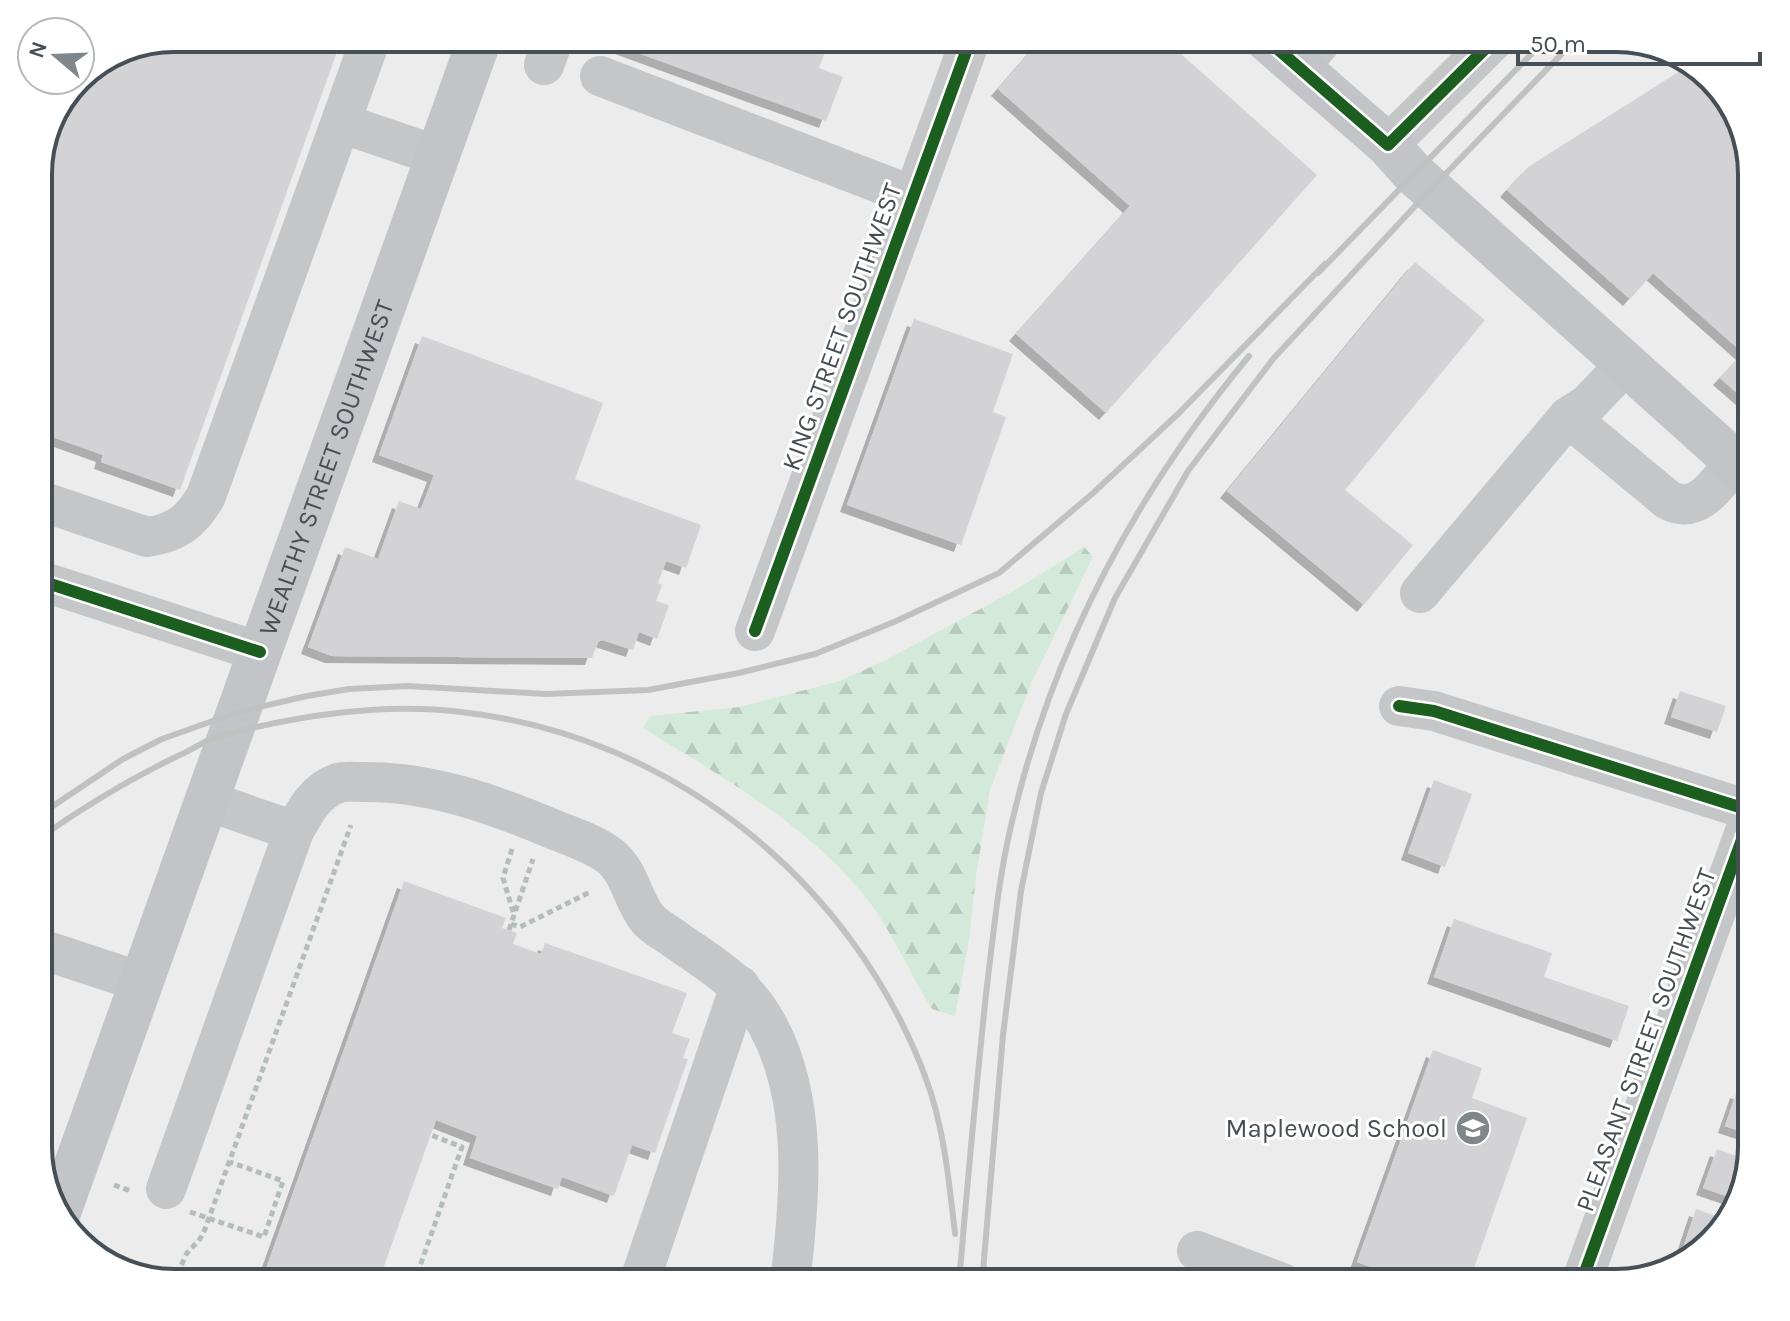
<svg xmlns="http://www.w3.org/2000/svg" width="1790" height="1321" viewBox="0 0 1790 1321" font-family="Karla,sans-serif">
  <style>
    .forest { fill: url(#forest-firs) }
    .building { fill: #d3d3d5; filter: url(#shadow) }
    .lines { fill: none; stroke-linecap: round; stroke-linejoin: round }
    .path { stroke: #b4bdba; stroke-width: 5; stroke-dasharray: 6 4; stroke-linecap: butt }
    .minor { stroke: #c4c6c7; stroke-width: 40 }
    .major { stroke: #c2c4c7; stroke-width: 44 }
    .rail { stroke: #c0c2c2; stroke-width: 6 }
    .cycleway-casing { stroke: #fff; stroke-width: 17 }
    .cycleway { stroke: #1b5e20; stroke-width: 12 }
    .labels { text-anchor: middle; dominant-baseline: central; stroke-width: 6; stroke-linejoin: round; paint-order: stroke }
    .street-label { font-size: 26px; fill: #464f56; stroke: #fff }
    .poi-label { font-size: 26px; fill: #464f56; stroke: #fff; text-anchor: end }
    .rim { fill: none; stroke: #464f56; stroke-width: 4 }
  </style>
  <defs>
    <pattern id="forest-firs" width="22" height="20" patternUnits="userSpaceOnUse" patternTransform="scale(2)"><rect width="22" height="20" fill="#d3e9da"/><path d="M5 1l3.5 6h-7zM16 11l3.5 6h-7z" fill="#b6cabd"/></pattern>
    <filter id="shadow"><feDropShadow dx="-7" dy="7" stdDeviation="0" flood-color="#0004"/></filter>
  </defs>
  <rect width="100%" height="100%" fill="#edecec"/>
  <path class="forest" d="M1084,547L1093,557L1032,681L990,790L976,876L969,940L955,1016L932,1009C909,972 890,927 863,894C804,822 720,776 643,728L650,716L739,707L840,681L886,660L1015,590Z"/>
  <g class="building">
    <polygon points="174,38 342,38 180,490 101,462 103,455 47,435 49,428 38,424 38,164 52,113 84,72"/>
    <polygon points="597,38 830,38 819,68 843,77 826,121"/>
    <polygon points="1042,38 1163,38 1317,175 1106,413 1016,334 1130,206 998,89"/>
    <polygon points="1691,64 1699,66 1738,114 1752,173 1752,406 1720,378 1743,353 1653,273 1630,299 1507,190 1528,167"/>
    <polygon points="1415,262 1485,320 1345,490 1413,545 1364,605 1227,491"/>
    <polygon points="914,319 1013,354 993,412 1006,417 961,545 847,505"/>
    <polygon points="422,336 603,403 575,479 701,525 686,568 666,561 658,583 662,585 656,601 669,605 657,639 639,632 633,650 602,640 598,642 592,658 332,656 308,647 345,547 378,559 399,501 421,509 434,475 379,455"/>
    <polygon points="1680,691 1726,706 1717,732 1671,717"/>
    <polygon points="1434,780 1472,794 1445,867 1408,853"/>
    <polygon points="404,881 506,918 502,928 517,933 513,944 541,954 545,943 687,993 672,1033 690,1039 683,1058 688,1059 655,1153 632,1145 614,1196 562,1177 558,1189 470,1158 477,1136 436,1120 378,1283 261,1283"/>
    <polygon points="1454,919 1552,953 1544,977 1629,1006 1617,1041 1434,977"/>
    <polygon points="1433,1050 1482,1068 1472,1098 1527,1118 1474,1268 1481,1270 1476,1283 1416,1283 1357,1262"/>
    <polygon points="1737,1091 1752,1096 1752,1135 1725,1126"/>
    <polygon points="1717,1149 1748,1160 1735,1199 1703,1188"/>
    <polygon points="1696,1209 1727,1220 1724,1230 1696,1253 1683,1248"/>
  </g>
  <g class="lines">
    <g class="path">
      <polyline points="512,849 503,878 514,915"/>
      <polyline points="511,924 520,927 592,891"/>
      <polyline points="509,930 533,859"/>
      <polyline points="114,1185 131,1191"/>
      <polyline points="190,1212 264,1237 283,1181 230,1162"/>
      <polyline points="176,1275 198,1283"/>
      <polyline points="173,1283 187,1253 200,1239 205,1229 351,825"/>
      <polyline points="414,1283 462,1147 431,1135"/>
    </g>
    <g class="minor">
      <polyline points="544,65 554,38"/>
      <polyline points="1299,68 1324,38"/>
      <polyline points="600,76 913,196"/>
      <polyline points="341,123 438,156"/>
      <polyline points="1388,145 1496,38"/>
      <path d="M1568,417L1668,500C1699,516 1717,483 1735,462"/>
      <path d="M38,500L147,537C176,533 191,522 206,496L371,38"/>
      <polyline points="38,580 260,652"/>
      <polyline points="1420,593 1568,417 1588,404 1626,364"/>
      <polyline points="755,631 971,38"/>
      <polyline points="1399,706 1434,711 1752,811"/>
      <polyline points="205,800 294,831"/>
      <polyline points="38,956 50,952 141,982"/>
      <path d="M166,1189L294,831C305,812 315,791 338,783C344,781 354,782 362,782C430,781 493,804 555,830C573,837 594,844 610,856C630,872 632,899 647,918C654,927 667,933 676,940C713,966 746,984 768,1026C809,1102 800,1200 790,1283"/>
      <polyline points="1197,1251 1282,1283"/>
      <polyline points="639,1283 740,986"/>
      <polyline points="1581,1283 1752,812"/>
    </g>
    <g class="major">
      <polyline points="1265,38 1388,145 1413,173 1752,477"/>
      <path id="s1" d="M58,1215L480,38"/>
    </g>
    <g class="rail">
      <polyline points="1318,273 1547,38"/>
      <polyline points="38,816 123,759 162,739 238,712 307,696 349,689 408,686 546,694 648,690 739,673 815,654 894,622 999,573 1092,494 1179,413 1325,264"/>
      <path d="M38,839C85,806 131,778 182,754C193,749 204,741 216,737C294,716 379,702 461,712C671,735 851,880 925,1076C944,1126 949,1181 955,1234"/>
      <path d="M959,1283C967,1187 976,1090 986,994C993,938 998,881 1011,826C1051,652 1135,494 1249,356"/>
      <polyline points="982,1283 1003,1035 1021,891 1041,793 1066,714 1115,598 1188,471 1273,359 1431,189 1577,38"/>
    </g>
    <g class="cycleway-casing">
      <g id="cycleway">
        <polyline points="1265,38 1388,145 1496,38"/>
        <polyline points="38,580 260,652"/>
        <polyline points="755,631 971,38"/>
        <polyline points="1399,706 1434,711 1752,811"/>
        <polyline points="1581,1283 1752,812"/>
      </g>
    </g>
    <use href="#cycleway" class="cycleway"/>
  </g>
  <defs>
    <g id="school-disc" transform="scale(1.8)"><circle r="9.5" fill="#80868a" stroke="#fff"/><path d="M0-5L7-2L0 1L-7-2ZM-4 1L0 2.5L4 1V4Q0 6-4 4Z" fill="#fff"/></g>
  </defs>
  <g fill-rule="evenodd">
    <use href="#school-disc" x="1473" y="1128"/>
  </g>
  <g class="labels">
    <g class="street-label">
      <text transform="translate(842 327) rotate(-70)">KING STREET SOUTHWEST</text>
      <text stroke="none"><textPath href="#s1" startOffset="794">WEALTHY STREET SOUTHWEST</textPath></text>
      <text transform="translate(1646 1040) rotate(-70)">PLEASANT STREET SOUTHWEST</text>
    </g>
    <g class="poi-label">
      <text x="1447" y="1128">Maplewood School</text>
    </g>
  </g>
  <path d="M0 0H1790V1321H0ZM174 52H1616A122 122 0 0 1 1738 174V1147A122 122 0 0 1 1616 1269H174A122 122 0 0 1 52 1147V174A122 122 0 0 1 174 52Z" fill="#fff" fill-rule="evenodd"/>
  <path class="rim" d="M174 52H1616A122 122 0 0 1 1738 174V1147A122 122 0 0 1 1616 1269H174A122 122 0 0 1 52 1147V174A122 122 0 0 1 174 52Z"/>
  <g transform="translate(56 56) rotate(289)"><circle r="38" fill="#ffffff" stroke="#b5b9bb" stroke-width="2"/>
  <path d="M0-6L14 30L0 20L-14 30Z" fill="#80868a"/>
  <text y="-12" font-size="22" font-weight="bold" text-anchor="middle" fill="#464f56">N</text>
  </g>
  <path d="M1518 52v12h242v-12" fill="none" stroke="#464f56" stroke-width="4"/>
  <text x="1530" y="52" font-size="24" fill="#464f56" stroke="#ffffff" stroke-width="6" paint-order="stroke">50 m</text>
</svg>
